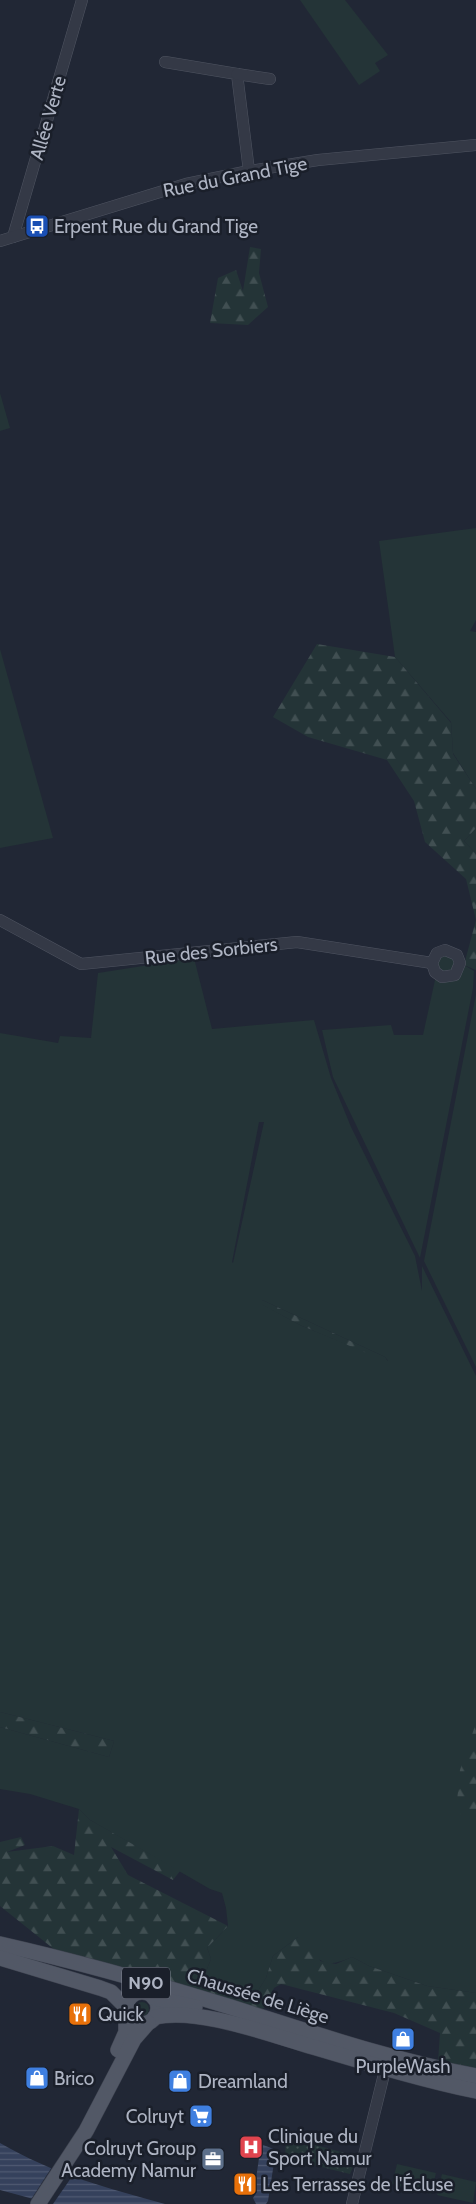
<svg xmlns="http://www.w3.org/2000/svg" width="476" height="2204" viewBox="0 0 476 2204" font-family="Cabin,sans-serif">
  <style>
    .green { fill: #243437; fill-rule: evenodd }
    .forest { fill: url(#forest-firs) }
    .garden { fill: url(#garden-dots) }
    .water { fill: url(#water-rules) }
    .pier { fill: #212735 }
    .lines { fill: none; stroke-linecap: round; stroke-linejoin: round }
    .minor-casing { stroke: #4f5461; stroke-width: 12 }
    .major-casing { stroke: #3e4350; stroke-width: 16 }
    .minor { stroke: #343946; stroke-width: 11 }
    .major { stroke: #525866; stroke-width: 15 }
    .labels { text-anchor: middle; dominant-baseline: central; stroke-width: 5; stroke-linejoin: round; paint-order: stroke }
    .shield { fill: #1a1f2a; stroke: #828795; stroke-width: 1 }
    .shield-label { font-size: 18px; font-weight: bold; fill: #aeb4c3 }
    .street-label { font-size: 19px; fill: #aeb4c3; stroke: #1a1f2a }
    .poi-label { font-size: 19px; fill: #aeb4c3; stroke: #1a1f2a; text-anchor: start }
  </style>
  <defs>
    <pattern id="forest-firs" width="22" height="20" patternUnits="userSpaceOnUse" patternTransform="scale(1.25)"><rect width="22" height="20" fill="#243437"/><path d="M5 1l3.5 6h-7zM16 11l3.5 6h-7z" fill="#414f52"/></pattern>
    <pattern id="garden-dots" width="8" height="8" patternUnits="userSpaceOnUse" patternTransform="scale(1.25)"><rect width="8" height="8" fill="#243437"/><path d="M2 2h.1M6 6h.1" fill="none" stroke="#414f52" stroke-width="1.8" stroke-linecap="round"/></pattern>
    <pattern id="water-rules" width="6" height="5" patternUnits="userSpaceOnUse" patternTransform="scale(1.25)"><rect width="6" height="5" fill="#35415c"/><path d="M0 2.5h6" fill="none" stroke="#505a72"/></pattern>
  </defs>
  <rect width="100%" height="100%" fill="#212735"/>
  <g class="green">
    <polygon points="300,0 345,0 388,55 375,63 380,71 359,85"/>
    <polygon points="0,393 10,428 0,431"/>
    <polygon points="476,528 476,620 470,631 476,632 476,789 453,753 451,722 395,657 379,541"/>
    <polygon points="0,649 53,838 0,848"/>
    <polygon points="476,828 476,854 464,841"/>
    <polygon points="443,955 454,960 454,968 447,973 439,970 437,961"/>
    <path d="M194,958L212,1029L314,1020L331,1078L351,1127L415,1256L422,1291V1266L476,1376V1993L427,1986L369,1966L352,1957C321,1971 318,1959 298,1937L273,1956L266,1978L253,1999L203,1978L211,1959L207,1948L228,1926L226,1908L222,1893L210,1889L90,1820L79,1809L30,1794L0,1789V1727L109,1757L114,1741L0,1712V1033L58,1043L60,1036L91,1038L98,973ZM259,1122H264L233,1263L232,1262ZM262,1300L385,1357L388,1361L300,1325L262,1304Z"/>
    <polygon points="464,965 474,971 473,988 420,1258 333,1077 322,1030 391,1025 394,1035 423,1035 435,980 452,981 462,972"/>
    <polygon points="476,994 476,1367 424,1261"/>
    <circle cx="142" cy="2009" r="7"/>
    <polygon points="397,2164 436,2173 431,2194 392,2184"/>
    <polygon points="442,2174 476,2182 473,2203 437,2195"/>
  </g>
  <g class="forest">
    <polygon points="250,247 261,249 259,273 268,307 248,325 210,323 218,278 236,270 243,291"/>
    <polygon points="317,644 395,657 451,723 453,754 476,789 476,828 464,841 476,854 476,970 464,965 476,920 466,879 425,842 414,801 387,760 308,737 273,717"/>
    <polygon points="262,1300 385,1357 388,1362 300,1325 261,1304"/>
    <polygon points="0,1712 114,1741 109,1757 0,1727"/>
    <polygon points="476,1723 476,1821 456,1812 460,1770"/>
    <polygon points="79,1809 90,1820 180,1871 173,1880 111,1847 128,1875 228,1926 207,1948 211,1959 203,1978 253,1999 266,1978 273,1956 298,1937 316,1943 320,1961 336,1964 352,1957 369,1966 427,1986 476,1993 476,2069 438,2062 440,2033 394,2013 281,1984 274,1988 264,2008 253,2012 60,1954 0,1906 0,1842 21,1837 25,1845 7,1852 53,1846 74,1855"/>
  </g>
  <polygon class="garden" points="286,2137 356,2156 355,2160 350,2159 348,2166 353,2167 350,2174 285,2158"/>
  <g class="water">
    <path d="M0,2143C53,2174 107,2188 165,2204H52L0,2190Z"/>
    <polygon points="261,2144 276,2150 268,2201 266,2204 256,2204 253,2198 257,2192 254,2179 256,2179"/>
  </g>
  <polygon class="pier" points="52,2167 73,2175 53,2204 42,2204 30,2201"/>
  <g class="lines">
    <g class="minor-casing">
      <g id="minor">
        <polyline points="165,62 237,74 249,171"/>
        <polyline points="237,74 270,79"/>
        <polyline points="13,237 82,0"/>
        <polyline points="0,241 186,184 249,171 318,160 476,145"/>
        <polyline points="0,920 81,964 297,942 432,963 435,972 442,977 455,975 460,963 457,955 445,950 437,953 432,963"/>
        <polyline points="352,2204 387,2062"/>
      </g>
    </g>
    <g class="major-casing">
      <g id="major">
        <path d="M0,1944C75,1961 150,1982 224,2005C307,2031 390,2060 476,2076"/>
        <polyline points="0,1958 100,1988 111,1992 126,2007"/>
        <circle cx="142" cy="2008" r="16"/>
        <polyline points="154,1998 195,2007"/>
        <path d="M155,2017C198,2008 262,2032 303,2044C361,2061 418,2079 476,2091"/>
        <polyline points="118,2050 126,2032 126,2012"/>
        <polyline points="38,2204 86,2131 134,2039 148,2023"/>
      </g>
    </g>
    <use href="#minor" class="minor"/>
    <use href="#major" class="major"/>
  </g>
  <defs>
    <g id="bus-square" transform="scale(1.25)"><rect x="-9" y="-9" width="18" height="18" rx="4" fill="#1a4fb4" stroke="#1a1f2a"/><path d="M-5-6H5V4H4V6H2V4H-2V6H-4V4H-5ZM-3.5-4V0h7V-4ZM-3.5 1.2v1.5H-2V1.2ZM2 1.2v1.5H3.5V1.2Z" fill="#fff"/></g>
    <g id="restaurant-square" transform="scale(1.25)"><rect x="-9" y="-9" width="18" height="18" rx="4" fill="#e8710a" stroke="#1a1f2a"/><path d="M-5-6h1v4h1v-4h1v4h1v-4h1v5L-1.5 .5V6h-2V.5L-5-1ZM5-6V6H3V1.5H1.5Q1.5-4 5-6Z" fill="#fff"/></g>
    <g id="shop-square" transform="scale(1.25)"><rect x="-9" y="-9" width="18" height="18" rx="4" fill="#3f7fe0" stroke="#1a1f2a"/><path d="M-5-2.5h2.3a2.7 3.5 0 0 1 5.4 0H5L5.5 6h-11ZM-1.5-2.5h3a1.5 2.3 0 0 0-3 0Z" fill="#fff"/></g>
    <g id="supermarket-square" transform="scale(1.25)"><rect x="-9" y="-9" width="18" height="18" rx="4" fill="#3f7fe0" stroke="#1a1f2a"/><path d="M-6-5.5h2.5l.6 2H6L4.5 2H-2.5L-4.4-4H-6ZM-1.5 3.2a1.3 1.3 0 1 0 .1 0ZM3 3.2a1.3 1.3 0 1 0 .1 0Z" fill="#fff"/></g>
    <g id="hospital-square" transform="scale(1.25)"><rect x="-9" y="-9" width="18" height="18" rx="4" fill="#e0444e" stroke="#1a1f2a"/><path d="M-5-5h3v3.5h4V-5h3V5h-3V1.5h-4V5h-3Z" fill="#fff"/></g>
    <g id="office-square" transform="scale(1.25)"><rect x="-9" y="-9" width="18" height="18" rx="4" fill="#5c6f8a" stroke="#1a1f2a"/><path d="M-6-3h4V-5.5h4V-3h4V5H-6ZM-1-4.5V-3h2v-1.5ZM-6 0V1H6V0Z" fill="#fff"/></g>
  </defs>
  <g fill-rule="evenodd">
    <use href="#bus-square" x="37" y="226"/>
    <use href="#restaurant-square" x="80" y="2014"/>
    <use href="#shop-square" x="403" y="2039"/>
    <use href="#shop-square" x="37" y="2078"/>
    <use href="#shop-square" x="180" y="2081"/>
    <use href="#supermarket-square" x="201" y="2116"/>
    <use href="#hospital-square" x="251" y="2147"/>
    <use href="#office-square" x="213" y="2159"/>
    <use href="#restaurant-square" x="245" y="2184"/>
  </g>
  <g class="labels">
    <rect class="shield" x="122" y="1967.5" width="48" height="31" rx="4"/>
    <g class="shield-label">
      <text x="146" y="1983">N90</text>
    </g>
    <g class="street-label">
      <text transform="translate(48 118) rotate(-74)">Allée Verte</text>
      <text transform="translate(235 177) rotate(-11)">Rue du Grand Tige</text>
      <text transform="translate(211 951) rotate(-6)">Rue des Sorbiers</text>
      <text transform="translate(258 1996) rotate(17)">Chaussée de Liège</text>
    </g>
    <g class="poi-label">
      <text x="54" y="226">Erpent Rue du Grand Tige</text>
      <text x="98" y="2014">Quick</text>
      <text x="403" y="2066" text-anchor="middle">PurpleWash</text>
      <text x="54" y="2078">Brico</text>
      <text x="198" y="2081">Dreamland</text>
      <text x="184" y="2116" text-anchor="end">Colruyt</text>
      <text x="268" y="2136">Clinique du<tspan x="268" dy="22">Sport Namur</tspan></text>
      <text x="196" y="2148" text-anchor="end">Colruyt Group<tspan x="196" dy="22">Academy Namur</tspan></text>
      <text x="262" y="2184">Les Terrasses de l'Écluse</text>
    </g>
  </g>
</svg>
